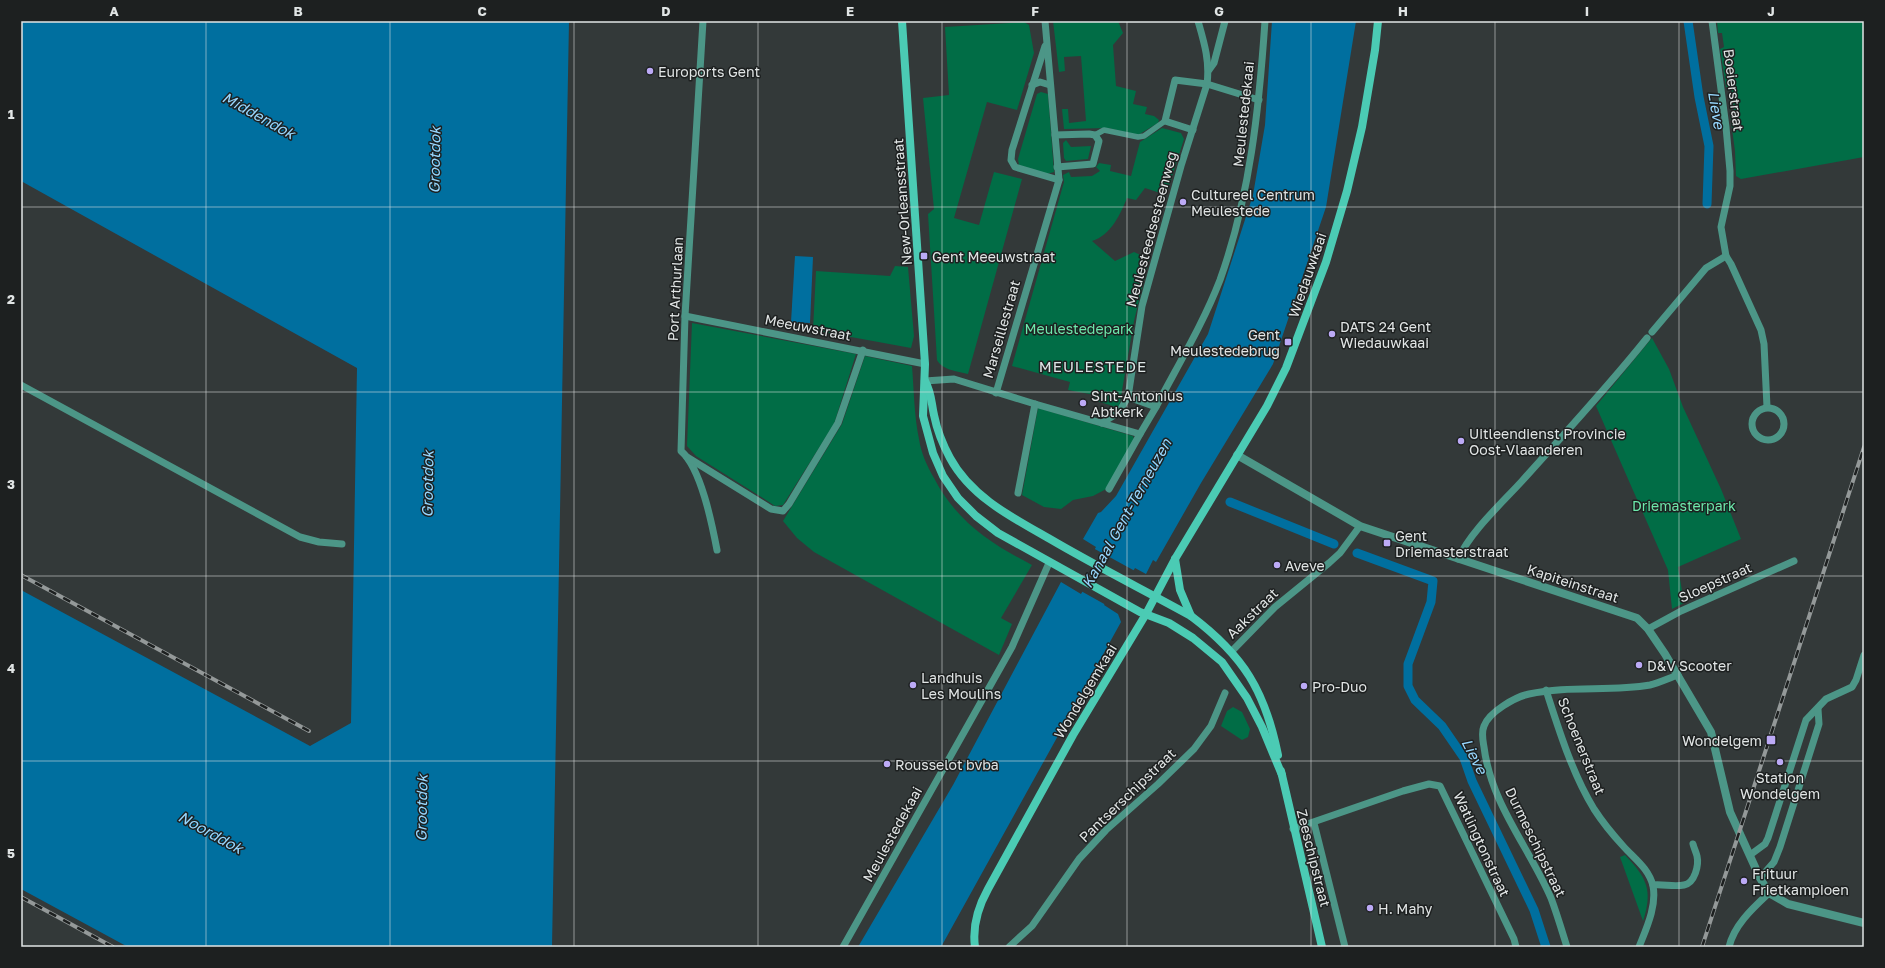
<svg xmlns="http://www.w3.org/2000/svg" width="1885" height="968" viewBox="0 0 1885 968" font-family="'Golos Text',sans-serif">
  <style>
    .green { fill: #016d46 }
    .water { fill: #006f9f }
    .pier { fill: #333939 }
    .lines { fill: none; stroke-linecap: round; stroke-linejoin: round }
    .canal { stroke: #006f9f; stroke-width: 9 }
    .pedestrian { stroke: #4c9687; stroke-width: 5.5 }
    .minor { stroke: #4c9687; stroke-width: 7 }
    .tertiary { stroke: #4c9687; stroke-width: 8 }
    .secondary { stroke: #4bcbb4; stroke-width: 8 }
    .rail-casing { stroke: #949999; stroke-width: 4 }
    .rail { stroke: #1d2020; stroke-width: 2.5; stroke-dasharray: 8; stroke-linecap: butt }
    .grid { fill: none; stroke: #e1e5e5; stroke-width: 1; stroke-opacity: 0.55 }
    .poi-dot { fill: #bcaaf6; stroke: #1d2020; stroke-width: 1.5 }
    .labels { text-anchor: middle; dominant-baseline: central; stroke-width: 3; stroke-linejoin: round; paint-order: stroke }
    .poi-label { font-size: 14px; fill: #e1e5e5; stroke: #1d2020; text-anchor: start }
    .street-label { font-size: 14px; fill: #e1e5e5; stroke: #1d2020 }
    .park-label { font-size: 14px; fill: #6ee9ac; stroke: #1d2020 }
    .water-label { font-size: 15px; font-style: italic; fill: #97d7fe; stroke: #1d2020 }
    .neighbourhood-label { font-size: 15px; letter-spacing: 1px; fill: #dde5e5; stroke: #1d2020 }
    .neatline { fill: none; stroke: #e1e5e5; stroke-width: 1.5 }
    .grid-label { font-size: 13px; text-anchor: middle; font-weight: bold; fill: #e1e5e5 }
  </style>
  <rect width="100%" height="100%" fill="#333939"/>
  <g class="green">
    <polygon points="1053,21 1118,21 1123,33 1113,45 1116,86 1136,91 1133,104 1147,107 1145,114 1154,116 1159,120 1158,123 1138,135 1108,128 1064,129 1062,109 1068,109 1069,123 1086,121 1081,56 1064,57 1065,71 1059,72"/>
    <polygon points="1717,21 1864,21 1864,157 1741,179 1736,176 1735,151 1730,114 1734,113 1731,87 1726,87 1720,49 1724,47 1722,33 1718,33"/>
    <path d="M1024,22L1029,25L1034,53L1017,110L987,102L954,218L979,225L994,172L1022,179L968,374C957,371 942,370 937,360L928,214L934,209L923,98L949,95L945,27Z"/>
    <polygon points="1041,92 1048,94 1054,172 1047,174 1019,165 1018,159 1037,94"/>
    <path d="M1162,128L1181,133L1184,139L1166,195L1145,188L1136,200L1127,198C1120,215 1111,235 1092,241L1115,261L1134,252L1149,259L1134,321L1119,408L1094,400L1095,395L1068,390L1070,382L1012,366L1064,182L1063,175L1069,172L1071,177L1092,176L1100,171L1096,167L1099,163L1111,165L1110,171L1131,176L1140,142Z"/>
    <polygon points="1066,140 1071,147 1091,146 1088,159 1066,161 1064,158 1063,143"/>
    <polygon points="895,266 908,267 914,336 911,348 813,330 816,271 890,276"/>
    <polygon points="692,323 856,354 834,424 783,505 775,506 769,502 696,456 687,446"/>
    <polygon points="1652,338 1669,369 1683,407 1721,489 1741,539 1678,567 1684,603 1672,609 1668,570 1596,406"/>
    <path d="M865,356L912,366C914,390 914,415 919,439C921,453 927,466 934,478C957,522 990,543 1032,565L1001,618L1012,624L999,655L814,552L797,538L783,521L842,424Z"/>
    <polygon points="1038,408 1133,436 1134,439 1108,488 1093,496 1073,500 1061,509 1044,507 1022,495"/>
    <polygon points="1233,707 1242,712 1250,729 1248,737 1242,740 1221,726 1227,711"/>
    <path d="M1625,855C1647,878 1653,890 1643,921L1620,857Z"/>
  </g>
  <g class="water">
    <polygon points="21,21 569,21 552,947 128,947 21,889 21,590 310,746 351,723 357,368 21,181"/>
    <polygon points="1272,21 1356,21 1326,207 1273,364 1201,483 1156,562 1153,560 1146,574 1135,568 1132,573 1125,569 1104,605 1118,614 1121,622 941,947 858,947 953,785 1061,582 1081,594 1102,557 1093,552 1096,547 1083,539 1098,513 1101,512 1116,496 1208,334 1253,195 1265,125"/>
    <polygon points="795,256 813,257 810,323 791,322"/>
  </g>
  <polygon class="pier" points="1093,548 1135,571 1132,575 1125,572 1106,605 1081,591 1099,557 1091,553"/>
  <g class="lines">
    <g class="canal">
      <polyline points="1688,21 1699,97 1709,146 1707,204"/>
      <polyline points="1230,502 1334,544"/>
      <polyline points="1357,553 1433,581 1431,602 1408,664 1408,686 1415,700 1442,726 1464,758 1472,781 1534,910 1546,947"/>
    </g>
    <polyline class="pedestrian" points="1095,135 1104,130 1138,137 1144,136 1165,121"/>
    <g class="minor">
      <path d="M703,21L685,316L681,451C701,468 712,524 717,550"/>
      <polyline points="1712,21 1726,127 1730,171 1730,186 1721,227 1726,256"/>
      <polyline points="1045,46 1012,150 1011,160 1015,167 1059,180"/>
      <polyline points="1209,70 1214,63 1225,21"/>
      <polyline points="1032,85 1040,82 1050,85"/>
      <polyline points="1193,130 1165,121 1175,80 1207,84 1259,100"/>
      <polyline points="1055,135 1089,134 1095,135 1099,141 1093,164 1057,167"/>
      <polyline points="685,316 925,364"/>
      <polyline points="1652,332 1706,268 1726,256 1731,264 1761,330 1764,344 1767,407"/>
      <polyline points="925,381 954,379 1035,404 1140,434 1156,407 1128,397"/>
      <polyline points="21,385 300,537 319,542 342,544"/>
      <polyline points="996,393 1059,180 1045,21"/>
      <path d="M1156,407C1178,365 1203,324 1220,280C1250,196 1259,109 1265,21"/>
      <circle cx="1768" cy="424" r="16"/>
      <path d="M1102,423L1119,412L1128,397L1142,306L1181,166L1207,84C1210,61 1204,42 1198,21"/>
      <polyline points="687,457 771,509 783,511 789,504 838,423 863,350"/>
      <polyline points="1109,489 1140,434"/>
      <polyline points="1018,493 1035,404"/>
      <path d="M1458,559C1471,531 1501,504 1522,481C1564,434 1607,388 1647,338"/>
      <polyline points="1648,629 1681,611 1794,561"/>
      <polyline points="1231,652 1275,607 1329,563 1340,553 1360,526"/>
      <path d="M1546,690C1559,730 1572,773 1594,809C1603,823 1613,835 1624,847C1635,859 1649,869 1653,886C1657,906 1646,929 1639,947"/>
      <polyline points="1314,823 1345,947"/>
      <polyline points="1293,829 1403,791 1429,784 1440,786 1514,939 1516,947"/>
      <polyline points="1750,855 1765,844 1768,838 1806,720 1826,699 1852,687 1856,680 1864,655"/>
      <polyline points="1760,878 1774,862 1780,847 1819,724 1818,709"/>
      <path d="M1653,885C1663,884 1674,887 1684,885C1695,883 1699,865 1697,856C1696,852 1694,848 1693,844"/>
      <polyline points="843,947 1012,647 1049,563"/>
      <polyline points="1009,947 1032,926 1079,859 1106,830 1158,784 1194,749 1211,726 1225,693"/>
      <path d="M1567,947C1562,931 1557,914 1551,898C1529,847 1491,804 1484,747C1483,741 1481,733 1484,726C1489,712 1515,697 1529,694C1569,685 1610,692 1650,685C1659,683 1669,678 1678,675"/>
      <path d="M1729,947C1734,925 1753,908 1769,893"/>
    </g>
    <polyline class="tertiary" points="1237,455 1360,526 1637,618 1648,629 1665,654 1711,732 1730,812 1760,878 1769,893 1788,904 1864,923"/>
    <g class="secondary">
      <polyline points="902,21 925,364 923,416 933,453 943,476 958,498 976,516 998,533 1140,612 1169,623 1193,638 1222,662 1247,698 1262,727 1282,775"/>
      <path d="M925,381C932,394 931,402 934,415C937,430 943,445 950,458C971,497 1013,518 1050,539C1096,566 1144,590 1191,616C1244,656 1265,691 1278,755"/>
      <polyline points="1175,559 1180,590 1191,616"/>
      <polyline points="1281,771 1322,947"/>
      <path d="M975,947C972,925 978,907 988,889L1073,735L1146,614L1175,559L1267,406L1286,368L1326,262L1347,191L1362,127L1375,50L1378,21"/>
    </g>
    <g class="rail-casing">
      <g id="rail">
        <polyline points="21,575 309,731"/>
        <polyline points="21,897 113,947"/>
        <polyline points="1702,947 1864,447"/>
      </g>
    </g>
    <use href="#rail" class="rail"/>
  </g>
  <path class="grid" d="M206,21V947M390,21V947M574,21V947M758,21V947M942,21V947M1127,21V947M1311,21V947M1495,21V947M1679,21V947M21,207H1864M21,392H1864M21,576H1864M21,761H1864"/>
  <g class="poi-dot">
    <circle cx="650" cy="71" r="4"/>
    <circle cx="1183" cy="202" r="4"/>
    <rect x="920" y="252" width="8" height="8" rx="2"/>
    <circle cx="1332" cy="334" r="4"/>
    <rect x="1284" y="338" width="8" height="8" rx="2"/>
    <circle cx="1083" cy="403" r="4"/>
    <circle cx="1461" cy="441" r="4"/>
    <rect x="1383" y="539" width="8" height="8" rx="2"/>
    <circle cx="1277" cy="565" r="4"/>
    <circle cx="1639" cy="665" r="4"/>
    <circle cx="913" cy="685" r="4"/>
    <circle cx="1304" cy="686" r="4"/>
    <rect x="1766" y="735" width="10" height="10" rx="2"/>
    <circle cx="1780" cy="762" r="4"/>
    <circle cx="887" cy="764" r="4"/>
    <circle cx="1744" cy="881" r="4"/>
    <circle cx="1370" cy="908" r="4"/>
  </g>
  <g class="labels">
    <g class="poi-label">
      <text x="658" y="71">Euroports Gent</text>
      <text x="1191" y="194">Cultureel Centrum<tspan x="1191" dy="16">Meulestede</tspan></text>
      <text x="932" y="256">Gent Meeuwstraat</text>
      <text x="1340" y="326">DATS 24 Gent<tspan x="1340" dy="16">Wiedauwkaai</tspan></text>
      <text x="1280" y="334" text-anchor="end">Gent<tspan x="1280" dy="16">Meulestedebrug</tspan></text>
      <text x="1091" y="395">Sint-Antonius<tspan x="1091" dy="16">Abtkerk</tspan></text>
      <text x="1469" y="433">Uitleendienst Provincie<tspan x="1469" dy="16">Oost-Vlaanderen</tspan></text>
      <text x="1395" y="535">Gent<tspan x="1395" dy="16">Driemasterstraat</tspan></text>
      <text x="1285" y="565">Aveve</text>
      <text x="1647" y="665">D&amp;V Scooter</text>
      <text x="921" y="677">Landhuis<tspan x="921" dy="16">Les Moulins</tspan></text>
      <text x="1312" y="686">Pro-Duo</text>
      <text x="1762" y="740" text-anchor="end">Wondelgem</text>
      <text x="895" y="764">Rousselot bvba</text>
      <text x="1780" y="777" text-anchor="middle">Station<tspan x="1780" dy="16">Wondelgem</tspan></text>
      <text x="1752" y="873">Frituur<tspan x="1752" dy="16">Frietkampioen</tspan></text>
      <text x="1378" y="908">H. Mahy</text>
    </g>
    <g class="street-label">
      <text transform="translate(1734 90) rotate(83)">Boeierstraat</text>
      <text transform="translate(1243 114) rotate(-84)">Meulestedekaai</text>
      <text transform="translate(902 202) rotate(-94)">New-Orleansstraat</text>
      <text transform="translate(1151 229) rotate(-75)">Meulesteedsesteenweg</text>
      <text transform="translate(1307 275) rotate(-71)">Wiedauwkaai</text>
      <text transform="translate(675 289) rotate(-87)">Port Arthurlaan</text>
      <text transform="translate(808 327) rotate(11)">Meeuwstraat</text>
      <text transform="translate(1001 329) rotate(-74)">Marseillestraat</text>
      <text transform="translate(1715 582) rotate(-24)">Sloepstraat</text>
      <text transform="translate(1573 583) rotate(18)">Kapiteinstraat</text>
      <text transform="translate(1252 613) rotate(-44)">Aakstraat</text>
      <text transform="translate(1085 691) rotate(-59)">Wondelgemkaai</text>
      <text transform="translate(1582 746) rotate(68)">Schoenerstraat</text>
      <text transform="translate(1127 795) rotate(-44)">Pantserschipstraat</text>
      <text transform="translate(892 834) rotate(-61)">Meulestedekaai</text>
      <text transform="translate(1536 842) rotate(64)">Durmeschipstraat</text>
      <text transform="translate(1482 844) rotate(65)">Watlingtonstraat</text>
      <text transform="translate(1314 858) rotate(76)">Zeeschipstraat</text>
    </g>
    <g class="park-label">
      <text x="1079" y="328">Meulestedepark</text>
      <text x="1684" y="505">Driemasterpark</text>
    </g>
    <g class="water-label">
      <text transform="translate(1717 110) rotate(81)">Lieve</text>
      <text transform="translate(259 115) rotate(29)">Middendok</text>
      <text transform="translate(434 160) rotate(-89)">Grootdok</text>
      <text transform="translate(427 484) rotate(-89)">Grootdok</text>
      <text transform="translate(1126 513) rotate(-61)">Kanaal Gent-Terneuzen</text>
      <text transform="translate(1475 756) rotate(63)">Lieve</text>
      <text transform="translate(421 808) rotate(-89)">Grootdok</text>
      <text transform="translate(211 832) rotate(29)">Noorddok</text>
    </g>
    <g class="neighbourhood-label">
      <text x="1093" y="366">MEULESTEDE</text>
    </g>
  </g>
  <rect width="1885" height="968" fill="none" stroke="#1d2020" stroke-width="44"/>
  <rect x="22" y="22" width="1841" height="924" class="neatline"/>
  <g class="grid-label">
    <text x="114" y="16">A</text>
    <text x="298" y="16">B</text>
    <text x="482" y="16">C</text>
    <text x="666" y="16">D</text>
    <text x="850" y="16">E</text>
    <text x="1035" y="16">F</text>
    <text x="1219" y="16">G</text>
    <text x="1403" y="16">H</text>
    <text x="1587" y="16">I</text>
    <text x="1771" y="16">J</text>
    <text x="11" y="119">1</text>
    <text x="11" y="304">2</text>
    <text x="11" y="489">3</text>
    <text x="11" y="673">4</text>
    <text x="11" y="858">5</text>
  </g>
</svg>
